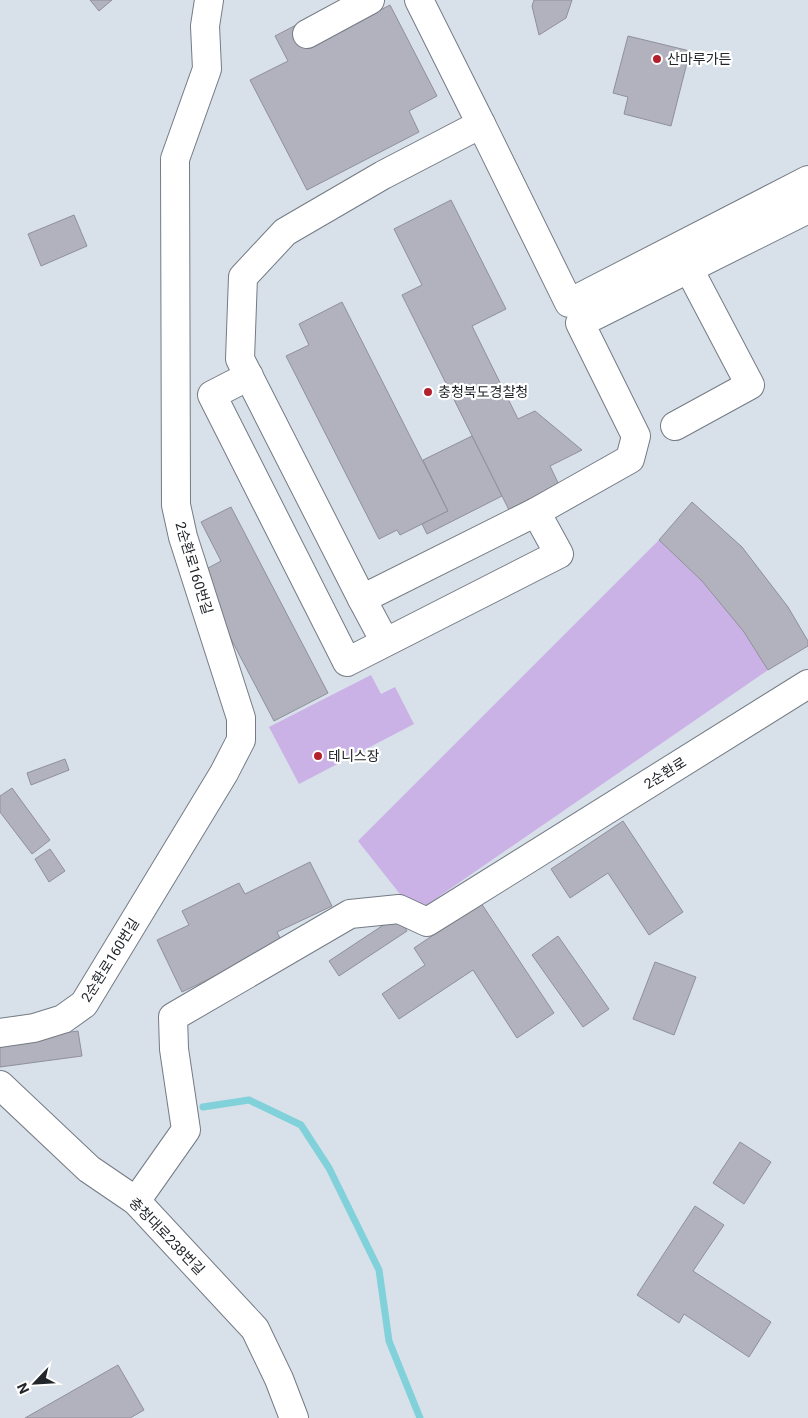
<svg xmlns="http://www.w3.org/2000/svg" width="808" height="1418" viewBox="0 0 808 1418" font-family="Roboto,'Noto Sans KR',sans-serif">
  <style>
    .green { fill: #cab1e6 }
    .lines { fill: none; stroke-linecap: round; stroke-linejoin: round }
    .stream { stroke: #80d1d9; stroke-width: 7 }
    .building { fill: #b1b2bd; stroke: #8f909b }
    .minor-casing { stroke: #747b84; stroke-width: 30 }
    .minor { stroke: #fff; stroke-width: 28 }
    .poi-dot { fill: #b3212d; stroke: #fff; stroke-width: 2 }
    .labels { text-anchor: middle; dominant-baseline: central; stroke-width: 4.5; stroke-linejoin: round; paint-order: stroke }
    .poi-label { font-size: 14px; fill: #222529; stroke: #fff; text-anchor: start }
    .street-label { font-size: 14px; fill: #222529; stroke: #fff }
  </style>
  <rect width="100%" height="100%" fill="#d8e0ea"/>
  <g class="green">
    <polygon points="659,540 702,581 744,632 768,670 415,913 358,841"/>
    <polygon points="371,675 381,694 395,687 414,724 299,784 269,727"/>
  </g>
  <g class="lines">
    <polyline class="stream" points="203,1107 249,1100 301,1125 329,1168 379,1270 389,1341 420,1418"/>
  </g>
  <g class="building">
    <polygon points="90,0 112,0 99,11"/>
    <polygon points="534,0 572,0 566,18 539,35 532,6"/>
    <polygon points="390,5 437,96 409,111 419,132 307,190 250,80 288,61 275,36 298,24 310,47"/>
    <polygon points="628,36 690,51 671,126 624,114 628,97 613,93"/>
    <polygon points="451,200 506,309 472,326 518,419 535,411 582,450 550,466 560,487 510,512 402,295 422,285 394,229"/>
    <polygon points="74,215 87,246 41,266 28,234"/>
    <polygon points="342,302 448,511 400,535 397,530 379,539 286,356 309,345 299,324"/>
    <polygon points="472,436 502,496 427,534 422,524 448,511 423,460"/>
    <polygon points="692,502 742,547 788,607 808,641 808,646 768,670 744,632 702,581 659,540"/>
    <polygon points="231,507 328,693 274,721 197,574 221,561 201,522"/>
    <polygon points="65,759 69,770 31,785 27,773"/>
    <polygon points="12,788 50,840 32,854 0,812 0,796"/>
    <polygon points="623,821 683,912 649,935 608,873 570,898 551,869"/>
    <polygon points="50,849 65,871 49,882 35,859"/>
    <polygon points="310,862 332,906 277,932 283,944 182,992 157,940 189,925 182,911 239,883 245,894"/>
    <polygon points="481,903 554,1013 517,1038 473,970 399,1019 382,994 425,965 414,948"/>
    <polygon points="397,916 407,931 339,976 329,961"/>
    <polygon points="558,936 609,1009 583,1027 532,955"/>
    <polygon points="655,962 696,977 674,1035 633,1019"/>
    <polygon points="78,1031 82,1056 0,1067 0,1042"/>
    <polygon points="740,1142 771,1162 744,1204 713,1183"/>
    <polygon points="695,1206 724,1225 693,1271 771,1322 749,1357 684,1314 679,1323 637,1295"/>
    <polygon points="118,1365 144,1410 130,1418 25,1418"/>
  </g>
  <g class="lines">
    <g class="minor-casing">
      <g id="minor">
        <polyline points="419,0 481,124"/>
        <polyline points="307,34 370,0"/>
        <polyline points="808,180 569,303 481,124 383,175 285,232 243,277 240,359 362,599 536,512 630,459 636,436 580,323 808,209"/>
        <polyline points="249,376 212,395 347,662 559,554 536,512"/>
        <polyline points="675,426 750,385 680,252"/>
        <polyline points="362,599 385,642"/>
        <polyline points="0,1033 34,1028 63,1019 84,1004 224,773 241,740 241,718 183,537 176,505 175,159 207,69 205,26 209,0"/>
        <polyline points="0,1085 89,1169 136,1201 255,1329 279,1379 294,1418"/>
        <polyline points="136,1201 186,1130 174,1049 173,1017 350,914 399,909 427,922 808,684"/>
      </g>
    </g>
    <use href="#minor" class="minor"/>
  </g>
  <g class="poi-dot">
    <circle cx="657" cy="59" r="5"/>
    <circle cx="428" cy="392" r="5"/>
    <circle cx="318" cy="756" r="5"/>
  </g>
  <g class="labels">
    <g class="poi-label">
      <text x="667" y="59">산마루가든</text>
      <text x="438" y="392">충청북도경찰청</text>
      <text x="328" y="756">테니스장</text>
    </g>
    <g class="street-label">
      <text transform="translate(194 568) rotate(73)">2순환로160번길</text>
      <text transform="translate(665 773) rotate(-32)">2순환로</text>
      <text transform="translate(110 960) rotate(-58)">2순환로160번길</text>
      <text transform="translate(167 1236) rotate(46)">충청대로238번길</text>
    </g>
  </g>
  <g transform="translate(35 1383) rotate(245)" stroke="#ffffff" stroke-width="4" paint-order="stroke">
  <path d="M0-4L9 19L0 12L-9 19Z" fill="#222529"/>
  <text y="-8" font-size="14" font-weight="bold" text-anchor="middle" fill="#222529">N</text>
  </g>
</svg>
